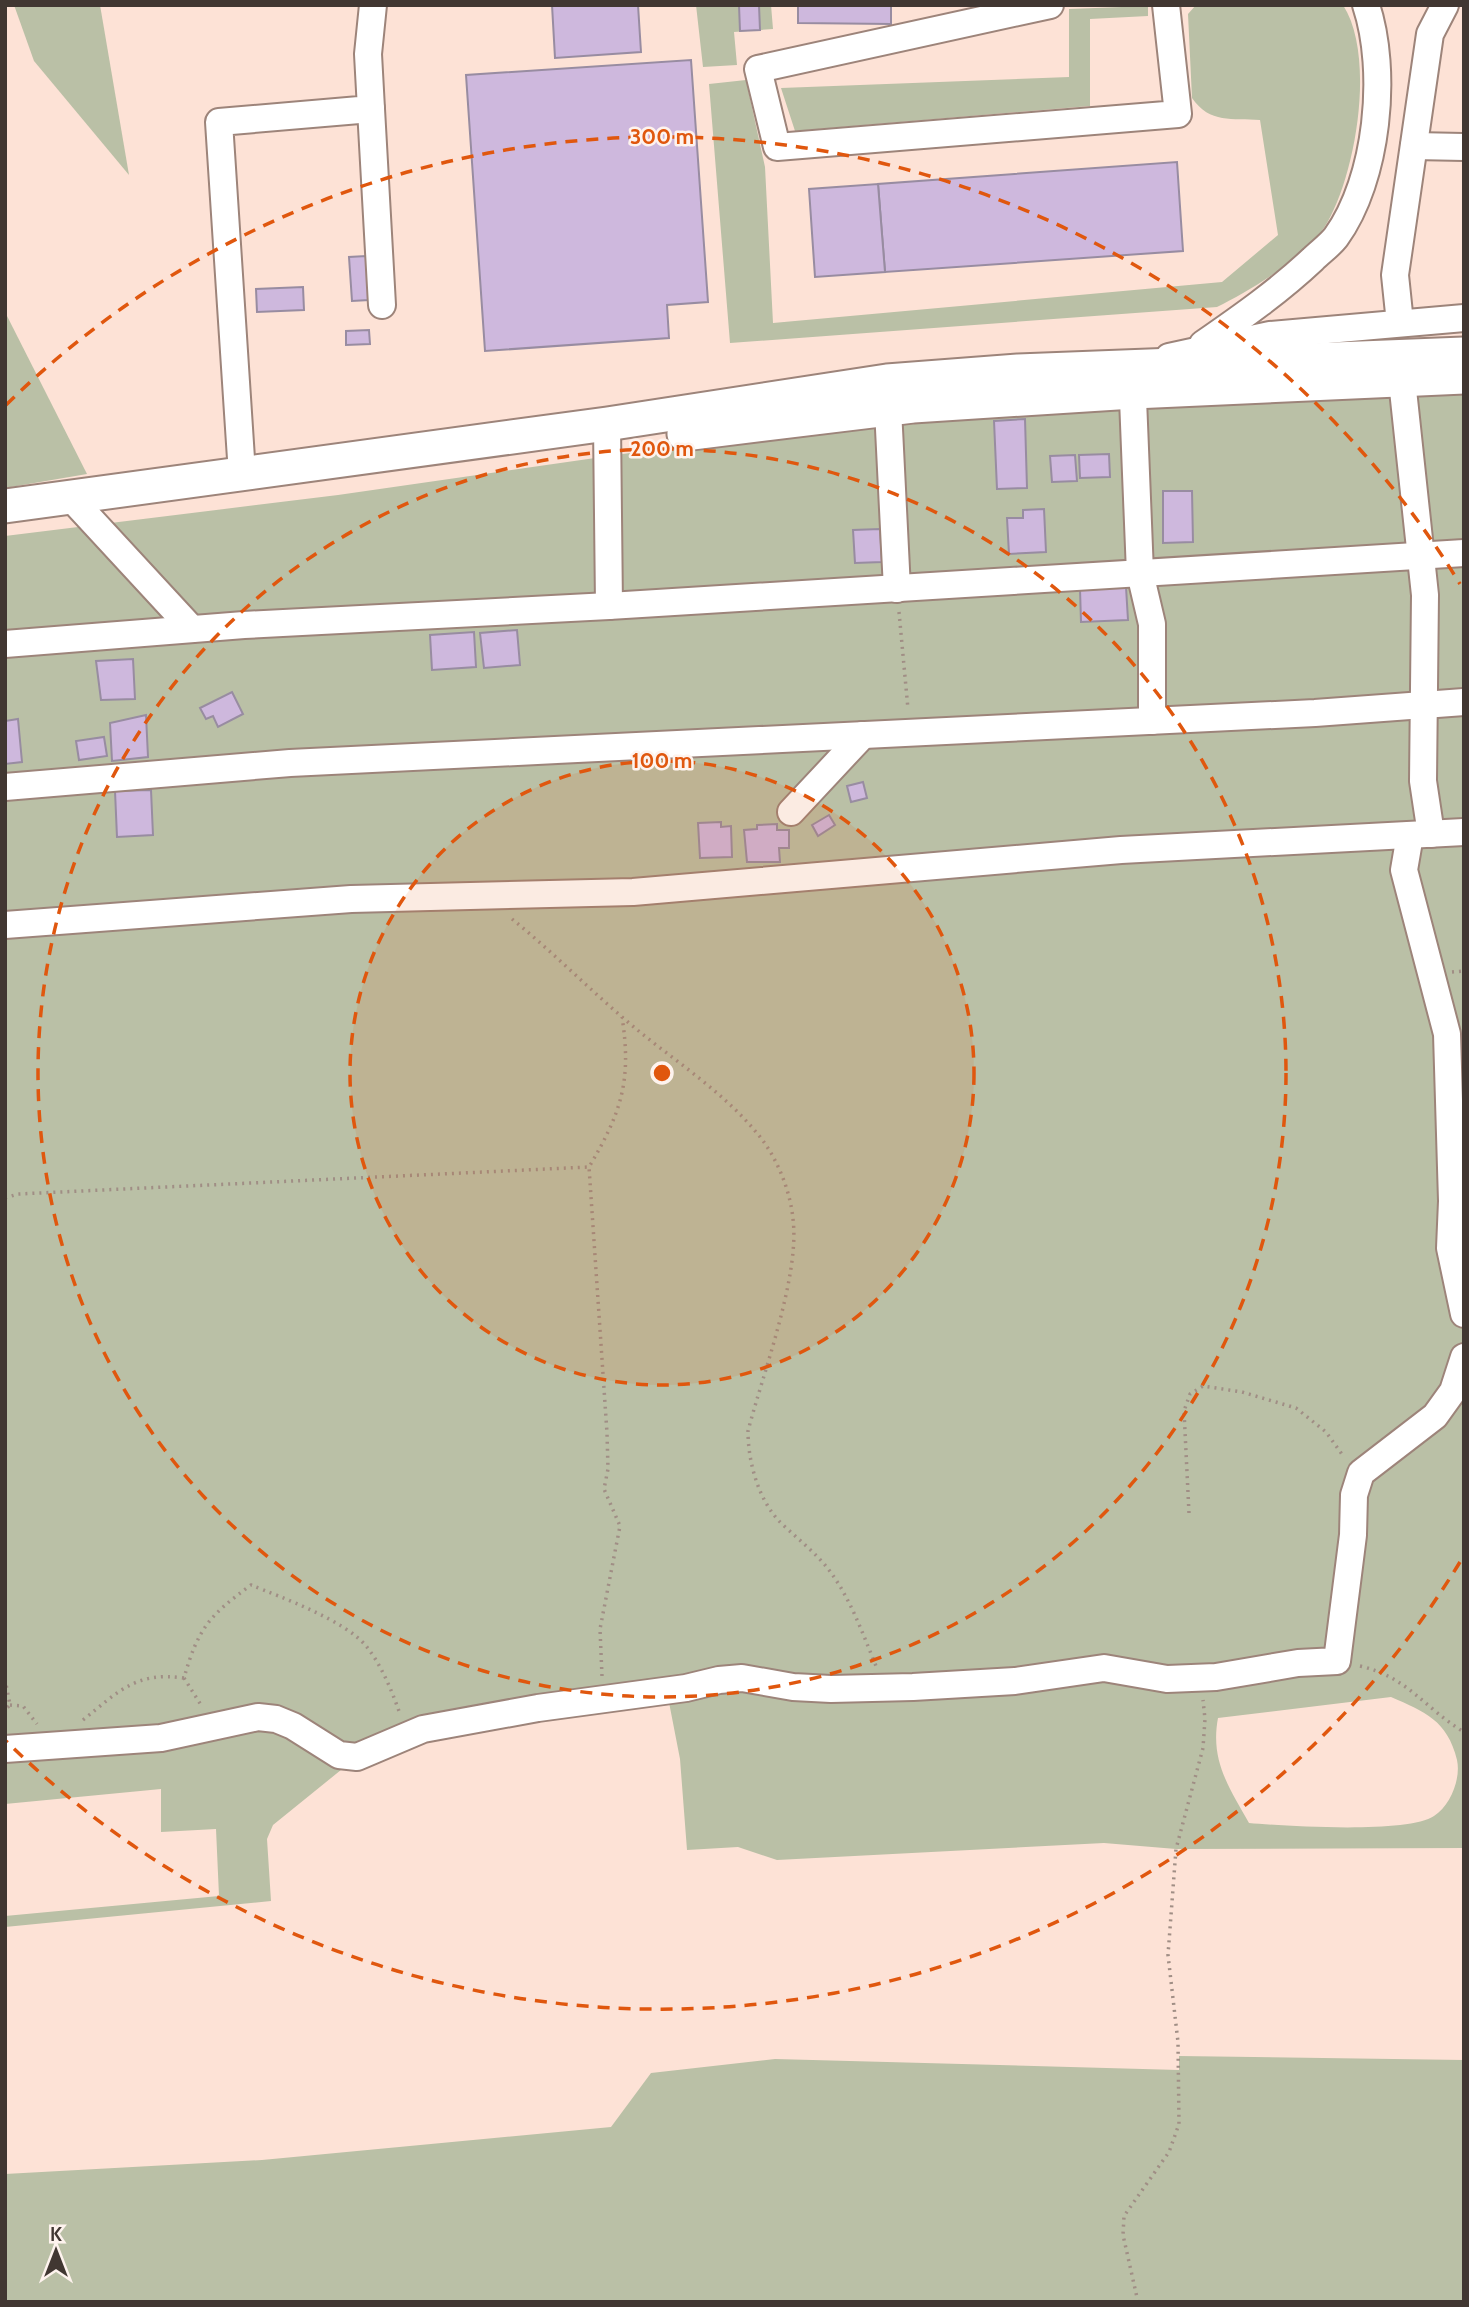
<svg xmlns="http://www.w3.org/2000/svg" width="1469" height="2307" viewBox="0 0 1469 2307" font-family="Cabin,sans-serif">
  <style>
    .green { fill: #bac0a6; fill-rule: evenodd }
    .building { fill: #ceb8dd; stroke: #988ca1; stroke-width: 2 }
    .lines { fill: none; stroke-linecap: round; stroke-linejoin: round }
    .minor-casing { stroke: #9d847a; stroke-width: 30 }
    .major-casing { stroke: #9d847a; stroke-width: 37 }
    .path { stroke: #a08e85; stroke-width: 3.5; stroke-dasharray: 2 5; stroke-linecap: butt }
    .minor { stroke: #fff; stroke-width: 26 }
    .major { stroke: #fff; stroke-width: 33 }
    .ring { fill: none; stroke: #e0570e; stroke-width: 3.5; stroke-dasharray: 12 9 }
    .centre { fill: #e0570e; stroke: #fef3ee; stroke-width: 3.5 }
    .ring-label { font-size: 21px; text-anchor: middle; font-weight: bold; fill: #e0570e; stroke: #fef3ee; stroke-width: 5; stroke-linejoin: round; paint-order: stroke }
  </style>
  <rect width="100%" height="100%" fill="#fde2d6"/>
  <g class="green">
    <polygon points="14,5 100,5 129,175 34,61"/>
    <polygon points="696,5 771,5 773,29 734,32 737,65 703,67"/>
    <path d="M1196,5H1343C1376,56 1356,173 1327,223C1307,257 1251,290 1217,307L730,343L709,84L746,80L765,167L773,323L1222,282L1278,235L1260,120C1232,118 1210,124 1192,98L1188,14Z"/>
    <polygon points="1148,6 1148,16 1090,19 1090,106 795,131 781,88 1069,77 1069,9"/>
    <polygon points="5,312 87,474 5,488"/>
    <path d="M1464,377V1848L1176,1849L1104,1843L777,1860L738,1847L687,1850L680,1759L667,1692L538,1708L357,1757L273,1825L267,1839L271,1901L5,1927V1916L219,1896L216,1829L161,1832V1789L5,1804V536L338,495L783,431ZM1391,1697C1425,1712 1447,1720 1457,1760C1461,1778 1451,1805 1434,1816C1408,1834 1284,1826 1249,1823C1229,1787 1210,1761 1218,1718Z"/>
    <polygon points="1179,2056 1464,2060 1464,2302 5,2302 5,2174 262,2160 611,2127 651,2073 775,2059 1179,2070"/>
  </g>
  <g class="building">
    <polygon points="552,5 638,5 641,52 555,58"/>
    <polygon points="739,5 759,5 760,30 740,31"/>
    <polygon points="798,5 891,5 891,24 798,23"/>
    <polygon points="691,60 708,302 667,305 669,338 485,351 466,75"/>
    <polygon points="1177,162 1183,251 885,272 878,184"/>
    <polygon points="878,184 885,272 815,277 809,189"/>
    <polygon points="366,256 369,300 352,301 349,257"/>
    <polygon points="303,287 304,310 257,312 256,289"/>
    <polygon points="369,330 370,344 346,345 346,331"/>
    <polygon points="1025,419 1027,488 997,489 994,421"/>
    <polygon points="1109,454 1110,477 1080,478 1079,455"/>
    <polygon points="1075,455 1077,481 1052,482 1050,456"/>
    <polygon points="1163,491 1192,491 1193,542 1163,543"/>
    <polygon points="1044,509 1046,552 1009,554 1007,518 1023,518 1023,510"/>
    <polygon points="880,529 882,562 855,563 853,530"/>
    <polygon points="1126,587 1128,620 1081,622 1080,589"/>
    <polygon points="517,630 520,665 484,668 480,633"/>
    <polygon points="474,632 476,667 432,670 430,635"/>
    <polygon points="133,659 135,699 101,700 96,661"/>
    <polygon points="232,692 243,714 218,727 213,716 206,719 200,708"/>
    <polygon points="146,715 148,757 112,761 110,723"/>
    <polygon points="18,719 22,762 5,764 5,721"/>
    <polygon points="104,737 107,756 79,760 76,741"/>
    <polygon points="863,782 867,798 851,802 847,786"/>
    <polygon points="151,790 153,835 117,837 115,791"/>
    <polygon points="829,815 835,825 818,836 812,825"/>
    <polygon points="721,822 721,827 731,826 732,857 700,858 698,823"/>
    <polygon points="777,824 777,830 789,830 789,848 779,848 780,862 747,862 744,830 757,829 757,825"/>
  </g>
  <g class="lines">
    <g class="minor-casing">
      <g id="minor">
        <polyline points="1050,5 758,69 777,147 1178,114 1166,5"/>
        <polyline points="371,109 382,305"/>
        <polyline points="1414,146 1464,147"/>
        <polyline points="1400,323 1395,275 1430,34 1445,5"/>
        <path d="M1203,344C1242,317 1279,291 1313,259C1320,252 1330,245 1336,237C1378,179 1388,71 1366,5"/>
        <polyline points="1169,357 1270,335 1464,318"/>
        <polyline points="1400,362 1425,595 1423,781 1431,834"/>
        <polyline points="1132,374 1140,573 1152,624 1152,721"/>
        <polyline points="887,389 897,589"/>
        <polyline points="607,424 609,606"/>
        <polyline points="242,474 219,122 371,109 368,54 373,5"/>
        <polyline points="71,498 192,629"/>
        <polyline points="5,644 244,625 609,606 1464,553"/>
        <polyline points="5,787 290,763 1315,713 1464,702"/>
        <polyline points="791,812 863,735"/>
        <polyline points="1410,835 1404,870 1447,1034 1452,1201 1450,1248 1464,1314"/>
        <polyline points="5,925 351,899 633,892 1121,850 1464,832"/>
        <polyline points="5,1749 161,1738 258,1717 276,1719 293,1726 339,1755 357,1757 423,1729 538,1708 686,1688 719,1680 742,1678 793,1687 831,1689 913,1687 1015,1681 1104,1668 1167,1679 1216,1677 1298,1663 1337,1661 1353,1535 1354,1495 1361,1473 1435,1416 1453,1391 1464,1357"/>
      </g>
    </g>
    <g class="major-casing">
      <g id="major">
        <polyline points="684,434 913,406 1133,392 1464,377"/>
        <polyline points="5,506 607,424 887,381 1018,371 1464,354"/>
      </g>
    </g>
    <g class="path">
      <polyline points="899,612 908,709"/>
      <path d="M512,919C554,953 593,993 635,1028C675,1061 723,1092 756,1132C776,1155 790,1189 793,1219C800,1276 763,1373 748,1431C748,1463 759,1502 782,1524C797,1538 812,1550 825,1565C849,1594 862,1632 876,1666"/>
      <polyline points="1452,972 1464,971"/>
      <polyline points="5,1198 18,1194 589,1167"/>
      <polyline points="1189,1513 1184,1411 1190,1394 1203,1386 1242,1392 1296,1408 1326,1432 1344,1457"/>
      <path d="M1360,1666C1408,1677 1424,1708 1464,1732"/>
      <path d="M602,1676L600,1629L620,1526L604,1489L608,1469L607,1433L589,1167C621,1113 632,1081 622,1017"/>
      <polyline points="184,1678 201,1705"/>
      <polyline points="5,1679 10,1705 5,1710"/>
      <polyline points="10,1705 23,1706 37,1724"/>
      <path d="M83,1720C118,1692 136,1671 184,1678C198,1628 210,1615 251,1585C281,1597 346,1621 366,1646C381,1664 392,1691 400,1714"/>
      <polyline points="1138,2302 1123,2235 1124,2216 1169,2152 1179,2124 1178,2042 1168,1955 1176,1849 1203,1748 1205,1719 1203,1700"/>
    </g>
    <use href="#minor" class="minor"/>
    <use href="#major" class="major"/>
  </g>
  <circle cx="662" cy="1073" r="312" fill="#e0570e" fill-opacity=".12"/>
  <g class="ring">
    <circle cx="662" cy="1073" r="312"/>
    <circle cx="662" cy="1073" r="624"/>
    <path d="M1460 1562A936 936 0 0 1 6 1741M6 405A936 936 0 0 1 1460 584"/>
  </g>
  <circle cx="662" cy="1073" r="10" class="centre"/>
  <g class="ring-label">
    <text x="662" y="144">300 m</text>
    <text x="662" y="456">200 m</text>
    <text x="662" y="768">100 m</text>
  </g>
  <rect width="1469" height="2307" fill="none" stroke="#413732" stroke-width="14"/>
  <g transform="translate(56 2251)" stroke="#fef3ee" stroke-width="5" paint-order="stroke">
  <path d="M0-5L12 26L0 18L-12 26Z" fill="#413732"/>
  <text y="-10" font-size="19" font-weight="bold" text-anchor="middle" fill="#413732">K</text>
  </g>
</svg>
